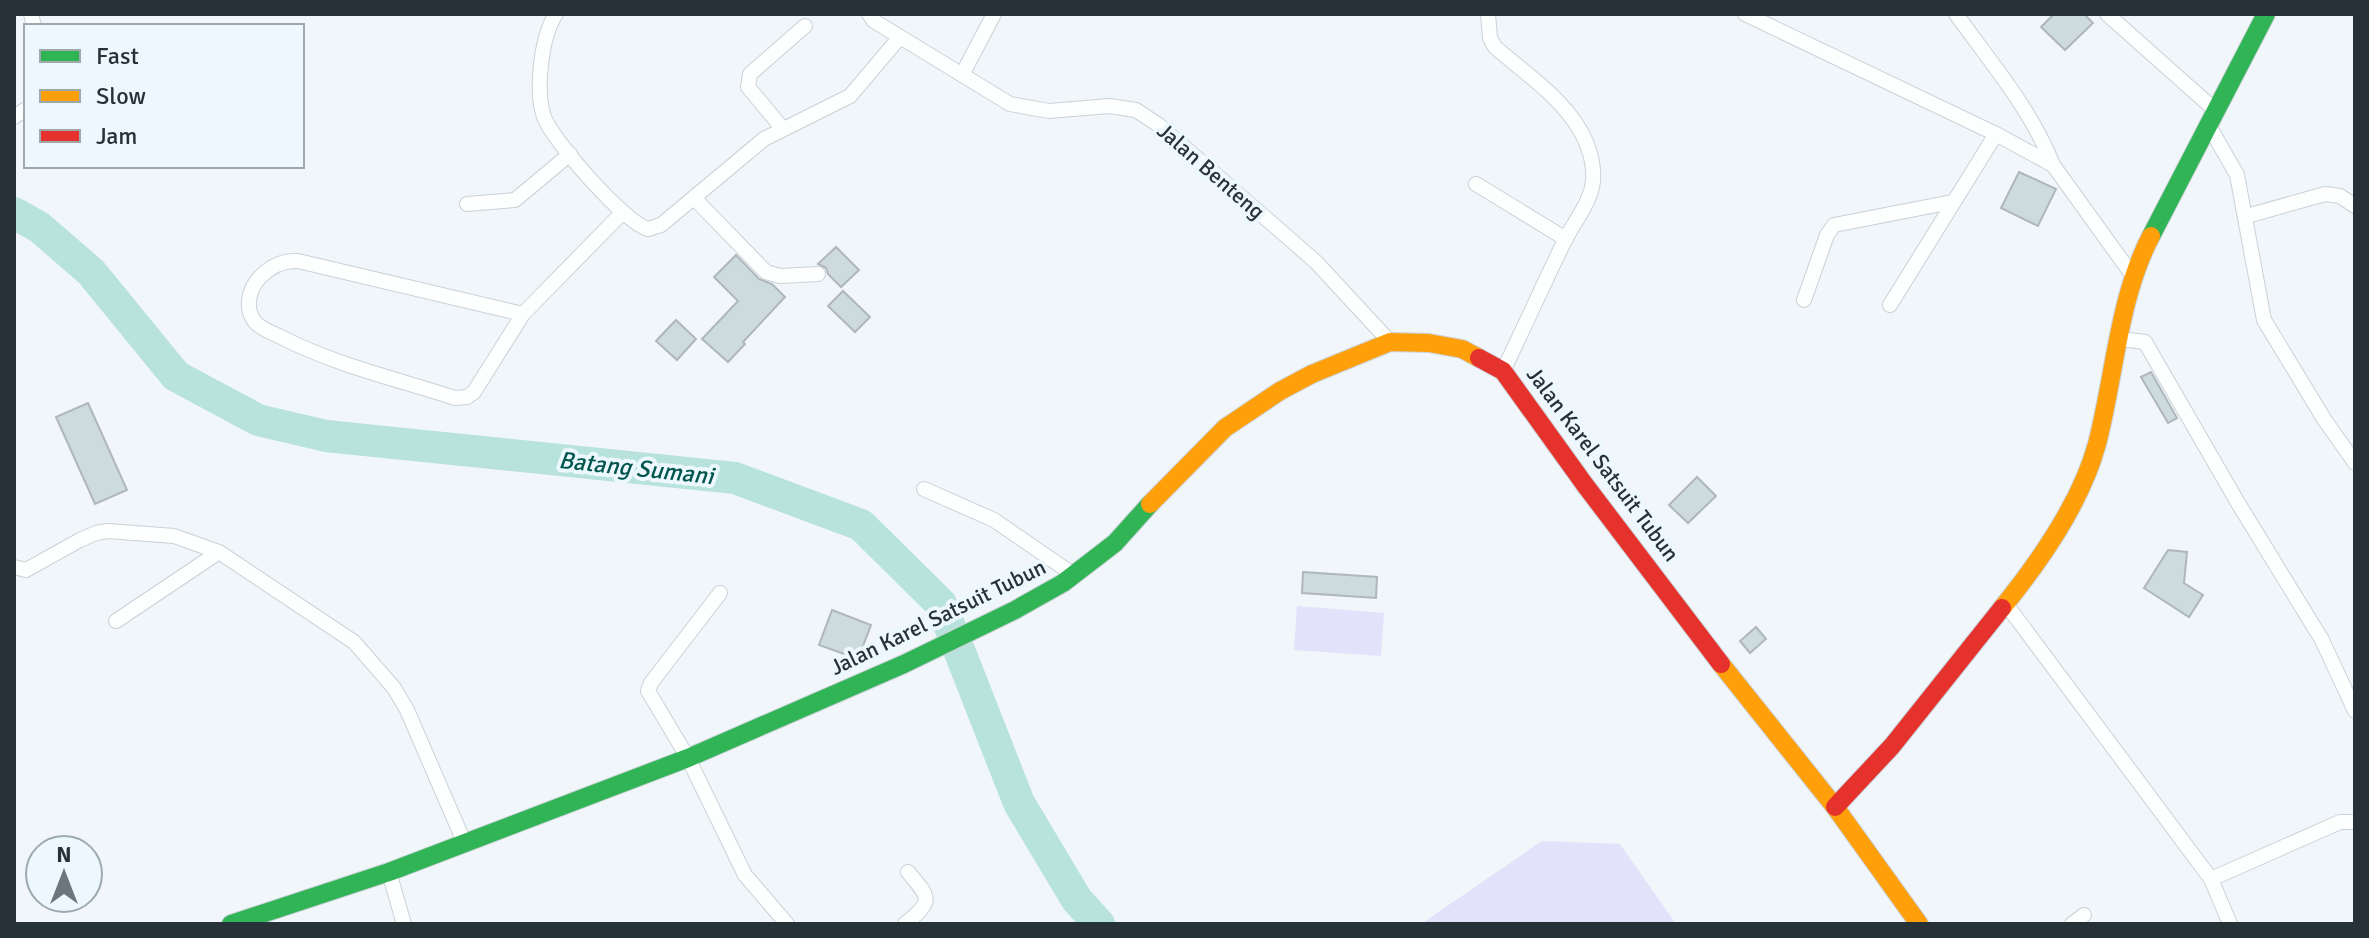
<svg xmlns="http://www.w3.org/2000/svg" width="2369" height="938" viewBox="0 0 2369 938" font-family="Signika,sans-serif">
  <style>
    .green { fill: #e3e2fb }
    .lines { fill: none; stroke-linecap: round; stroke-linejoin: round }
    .river { stroke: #b8e2dc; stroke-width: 32 }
    .building { fill: #cddade; stroke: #afb7ba; stroke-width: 2 }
    .street-casing { stroke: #cad2d8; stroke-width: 16 }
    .fast-casing { stroke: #cad2d8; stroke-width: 20 }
    .slow-casing { stroke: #cad2d8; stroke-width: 20 }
    .jam-casing { stroke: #cad2d8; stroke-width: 20 }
    .street { stroke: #fdfefe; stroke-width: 14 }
    .fast { stroke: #30b455; stroke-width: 18 }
    .slow { stroke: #ff9f0a; stroke-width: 18 }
    .jam { stroke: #e5322d; stroke-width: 18 }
    .labels { text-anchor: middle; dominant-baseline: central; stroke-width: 8; stroke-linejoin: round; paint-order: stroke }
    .street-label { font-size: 22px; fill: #273138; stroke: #ecf7fe }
    .water-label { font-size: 24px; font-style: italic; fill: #00564e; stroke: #ecf7fe }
  </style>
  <rect width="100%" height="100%" fill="#f0f6fa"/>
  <g class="green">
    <polygon points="1297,606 1384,613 1381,656 1294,650"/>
    <polygon points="1542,841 1620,844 1676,924 1421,924"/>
  </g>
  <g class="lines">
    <polyline class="river" points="14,213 39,227 91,272 176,376 258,420 326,436 735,478 861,525 941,604 1019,803 1077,900 1099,924"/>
  </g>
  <g class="building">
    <polygon points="2054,14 2084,14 2093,23 2065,50 2041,27"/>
    <polygon points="2019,172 2056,189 2038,226 2001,208"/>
    <polygon points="836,247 859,270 841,287 828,274 826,268 818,264"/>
    <polygon points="736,255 759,279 772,284 785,297 743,342 745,344 728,362 702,339 738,301 714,277"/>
    <polygon points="843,291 870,317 855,332 828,306"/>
    <polygon points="676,320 696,339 677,360 656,341"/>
    <polygon points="2151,372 2177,418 2168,423 2141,377"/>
    <polygon points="88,403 127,490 95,504 56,417"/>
    <polygon points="1697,477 1716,496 1688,523 1669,505"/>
    <polygon points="2168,550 2187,552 2184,583 2203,595 2189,617 2144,588"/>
    <polygon points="1303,572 1377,577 1376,598 1302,593"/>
    <polygon points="832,610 871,625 858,659 819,645"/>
    <polygon points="1756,627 1766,639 1750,653 1740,641"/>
  </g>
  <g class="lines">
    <g class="street-casing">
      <g id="street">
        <polyline points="31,14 34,26"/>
        <path d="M556,14C541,37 535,91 544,117C553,141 624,222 648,229L661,225L764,139L850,96L900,37"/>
        <polyline points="869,14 874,21 1010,104 1049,111 1109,106 1136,110 1160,126 1316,262 1390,342"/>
        <path d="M1488,14L1490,38L1495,47C1520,69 1552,91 1572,118C1585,135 1595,159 1593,181C1591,203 1573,223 1564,242C1543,285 1524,328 1503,371"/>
        <polyline points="1745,14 1996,134 2053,165 2133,276"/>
        <path d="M1956,14C1991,63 2031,109 2053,165"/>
        <polyline points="2107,14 2215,110"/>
        <polyline points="962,75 994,14"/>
        <polyline points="14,117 26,109"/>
        <polyline points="2208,124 2237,175 2264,320 2324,419 2355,463"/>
        <polyline points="783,129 748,87 750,74 805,26"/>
        <polyline points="1476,184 1566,239"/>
        <polyline points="694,198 766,272 780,276 818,274"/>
        <polyline points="467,204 515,200 570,154"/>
        <polyline points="2247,216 2325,194 2340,196 2355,206"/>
        <polyline points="1804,300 1827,235 1834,225 1952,202"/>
        <polyline points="1890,305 1996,134"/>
        <path d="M523,314L298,261C283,260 270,267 260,277C249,289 244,308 255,322C261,329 272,333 281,337C335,365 397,379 455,398L467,397L474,392L523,314L622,213"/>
        <polyline points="2121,339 2145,342 2238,503 2322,640 2355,711"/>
        <polyline points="924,489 994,520 1074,575"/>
        <polyline points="14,567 26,570 80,540 96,533 108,531 174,536 219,552 354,642 394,688 407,710 465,844"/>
        <polyline points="720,593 651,683 648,691 688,758 745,875 787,924"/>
        <polyline points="2006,604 2211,879 2230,924"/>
        <polyline points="116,621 219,552"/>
        <polyline points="389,872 404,924"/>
        <polyline points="2211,879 2340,822 2355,822"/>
        <path d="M905,924C933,901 931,899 908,872"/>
        <polyline points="2072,924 2084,915"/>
      </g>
    </g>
    <g class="fast-casing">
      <g id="fast">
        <polyline points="2151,236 2266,14"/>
        <polyline points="231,924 389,872 688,758 904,664 1015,610 1063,583 1115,543 1150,504"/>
      </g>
    </g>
    <g class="slow-casing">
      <g id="slow">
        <polyline points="1150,504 1225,428 1280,391 1312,374 1390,342 1429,343 1462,349 1479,358"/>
        <path d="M2002,608C2040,561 2081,503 2097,444C2115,375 2118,299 2151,236"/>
        <polyline points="1721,664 1835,807 1919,924"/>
      </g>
    </g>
    <g class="jam-casing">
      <g id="jam">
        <polyline points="1479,358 1503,371 1585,485 1721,664"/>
        <polyline points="1835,807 1892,746 2002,608"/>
      </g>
    </g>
    <use href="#street" class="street"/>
    <use href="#fast" class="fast"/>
    <use href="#slow" class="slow"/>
    <use href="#jam" class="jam"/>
  </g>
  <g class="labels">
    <g class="street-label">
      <text transform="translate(1211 171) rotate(41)">Jalan Benteng</text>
      <text transform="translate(1603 464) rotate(53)">Jalan Karel Satsuit Tubun</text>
      <text transform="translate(938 617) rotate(-26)">Jalan Karel Satsuit Tubun</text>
    </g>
    <g class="water-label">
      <text transform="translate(636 468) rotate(6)">Batang Sumani</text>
    </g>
  </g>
  <rect width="2369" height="938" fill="none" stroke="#273138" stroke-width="32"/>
  <rect x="24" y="24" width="280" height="144" fill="#ecf7fe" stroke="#9da8af" stroke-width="2"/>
  <rect x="40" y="50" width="40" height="12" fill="#30b455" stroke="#9da8af" stroke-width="2"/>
  <text x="96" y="64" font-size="24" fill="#273138">Fast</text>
  <rect x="40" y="90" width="40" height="12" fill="#ff9f0a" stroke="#9da8af" stroke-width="2"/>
  <text x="96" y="104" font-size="24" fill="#273138">Slow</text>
  <rect x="40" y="130" width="40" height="12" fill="#e5322d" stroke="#9da8af" stroke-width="2"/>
  <text x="96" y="144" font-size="24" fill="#273138">Jam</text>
  <g transform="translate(64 874)"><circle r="38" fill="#ecf7fe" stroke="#9da8af" stroke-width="2"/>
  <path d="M0-6L14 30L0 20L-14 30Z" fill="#6d767c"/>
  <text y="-12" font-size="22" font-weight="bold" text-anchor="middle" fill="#273138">N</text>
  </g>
</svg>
